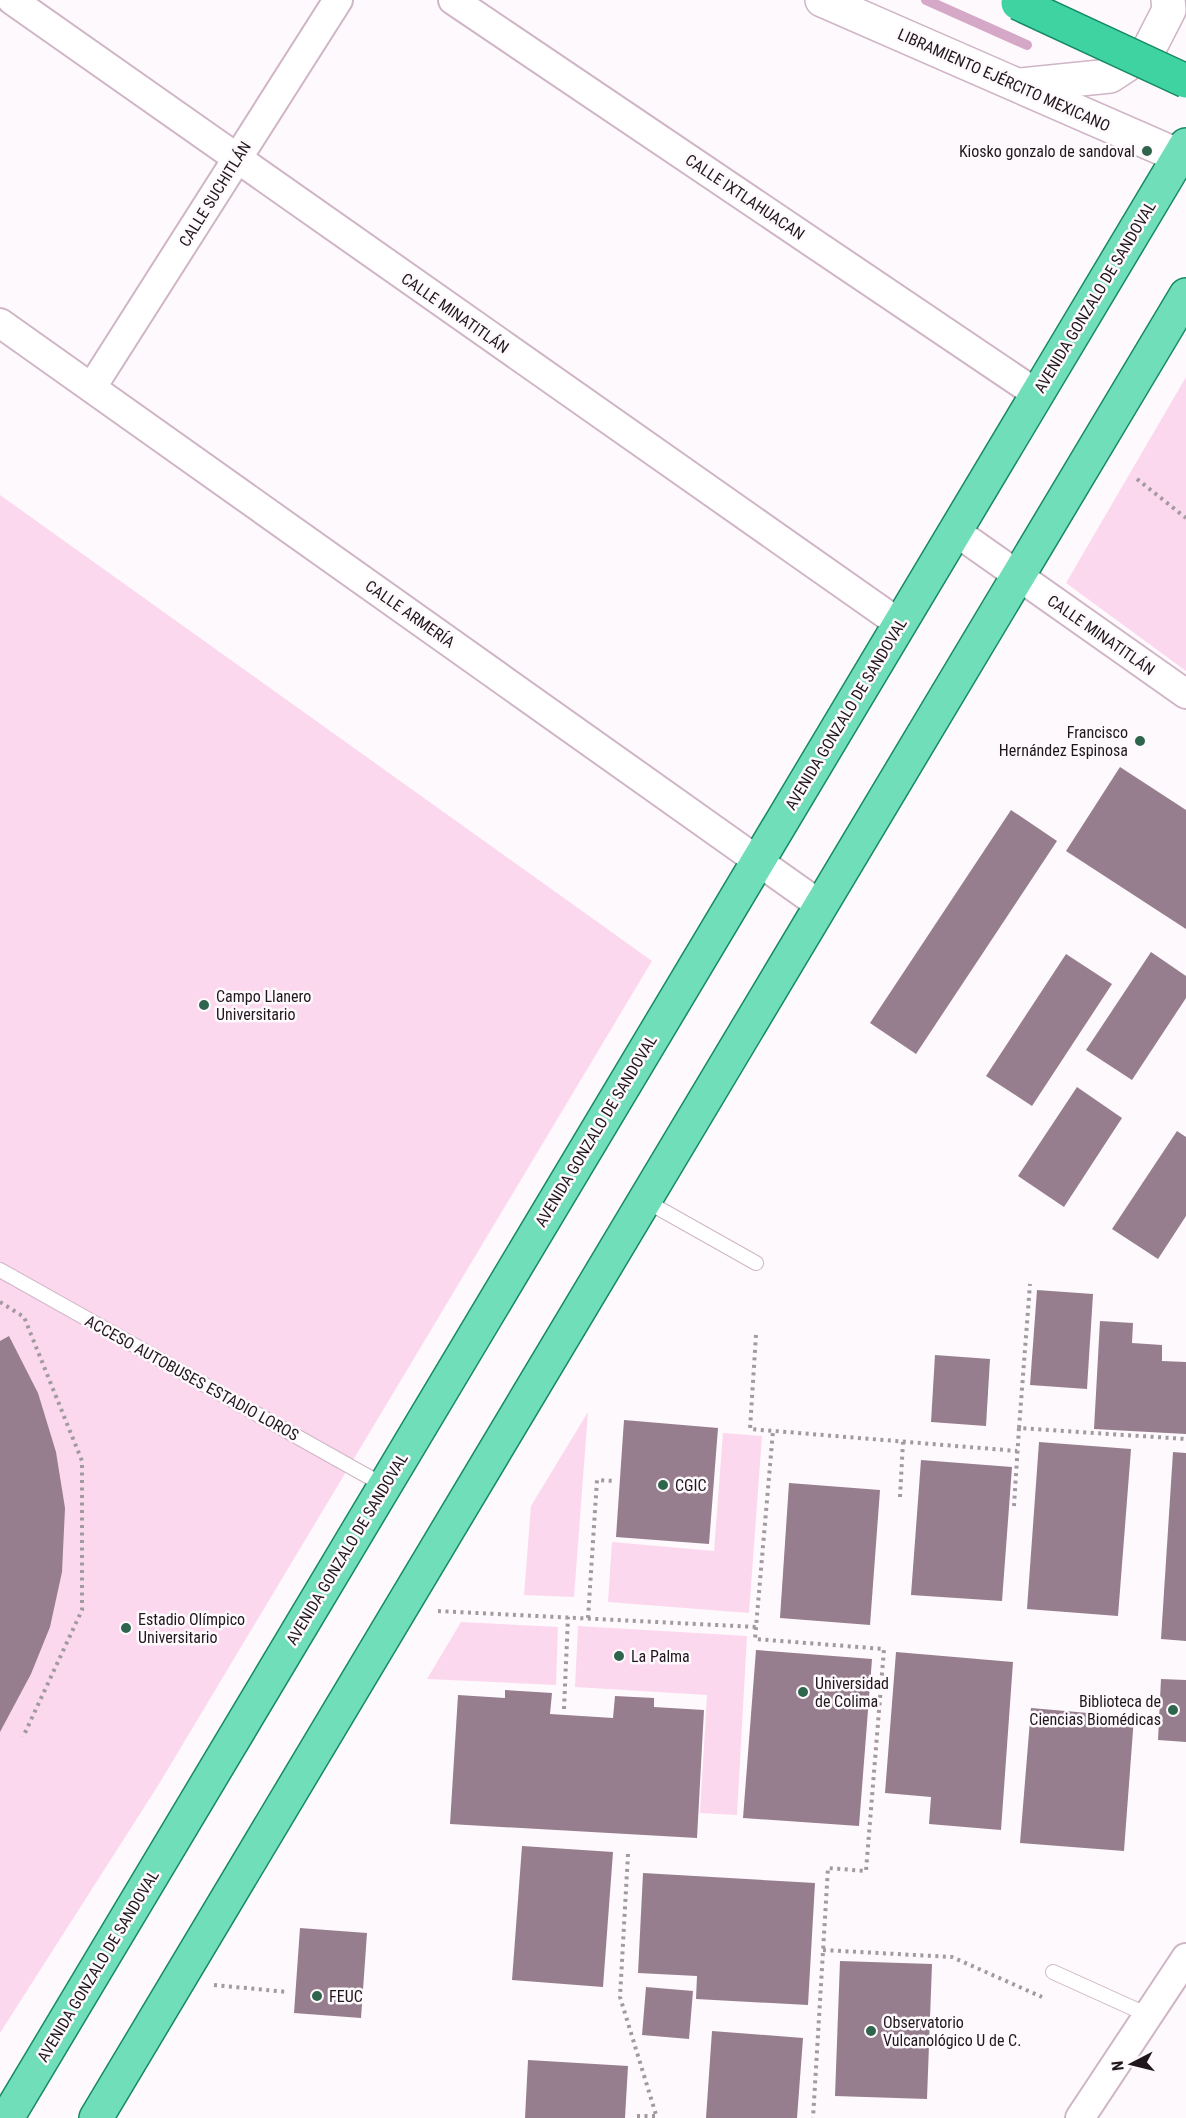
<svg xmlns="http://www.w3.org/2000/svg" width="1186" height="2118" viewBox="0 0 1186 2118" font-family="'Roboto Condensed',sans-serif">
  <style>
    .green { fill: #fcd8ef }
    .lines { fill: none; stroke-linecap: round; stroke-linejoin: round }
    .stream { stroke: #d6a8c7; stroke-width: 10 }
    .building { fill: #977e8e }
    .service-casing { stroke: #cfb5c6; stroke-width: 16 }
    .minor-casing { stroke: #cfb5c6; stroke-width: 32 }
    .tertiary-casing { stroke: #cfb5c6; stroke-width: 36 }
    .primary-casing { stroke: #168a64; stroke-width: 36 }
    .path { stroke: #a19b9f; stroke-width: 4; stroke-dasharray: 3 4.5; stroke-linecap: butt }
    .service { stroke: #fff; stroke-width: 14 }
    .minor { stroke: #fff; stroke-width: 28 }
    .tertiary { stroke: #fff; stroke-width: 33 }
    .primary { stroke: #70deb9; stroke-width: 33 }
    .trunk-bridge-casing { stroke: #168a64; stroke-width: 36; stroke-linecap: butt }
    .trunk-bridge { stroke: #40d3a2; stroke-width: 33 }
    .poi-dot { fill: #2e654c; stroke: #fef9fc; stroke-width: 2 }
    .labels { text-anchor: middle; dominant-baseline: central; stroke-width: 5; stroke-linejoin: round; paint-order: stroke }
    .street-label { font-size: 16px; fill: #20171d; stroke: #fef9fc }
    .poi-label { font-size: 16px; fill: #20171d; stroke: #fef9fc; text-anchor: start }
  </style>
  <rect width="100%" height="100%" fill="#fef9fc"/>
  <g class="green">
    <polygon points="1186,377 1186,671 1066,583"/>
    <polygon points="0,495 652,961 159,1784 0,2033"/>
    <polygon points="588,1412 574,1597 524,1595 531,1506"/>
    <polygon points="723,1433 762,1436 749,1613 608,1602 612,1542 714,1551"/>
    <polygon points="461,1622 558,1627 556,1685 427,1679"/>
    <polygon points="578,1626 747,1636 737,1815 700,1813 707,1695 575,1687"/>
  </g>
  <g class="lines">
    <polyline class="stream" points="926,0 1027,45"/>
  </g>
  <g class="building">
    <polygon points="1120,767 1186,810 1186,929 1066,851"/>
    <polygon points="1011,810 1057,841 916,1054 870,1023"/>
    <polygon points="1151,952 1186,976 1186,998 1132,1080 1086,1050"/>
    <polygon points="1066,954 1112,984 1032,1106 986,1076"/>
    <polygon points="1077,1087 1122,1118 1064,1207 1018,1176"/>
    <polygon points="1177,1131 1186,1137 1186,1216 1158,1259 1112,1229"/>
    <polygon points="1037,1290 1093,1294 1087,1389 1030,1385"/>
    <polygon points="1100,1321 1133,1323 1132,1343 1162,1345 1162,1361 1186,1362 1186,1434 1094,1429"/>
    <polygon points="9,1336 38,1393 56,1452 65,1508 62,1572 50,1627 31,1674 0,1732 0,1341"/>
    <polygon points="935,1355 990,1359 986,1426 931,1422"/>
    <polygon points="624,1420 718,1428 709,1544 616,1537"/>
    <polygon points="1039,1442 1131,1449 1118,1616 1027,1609"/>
    <polygon points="1173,1452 1186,1453 1186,1641 1161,1639"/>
    <polygon points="921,1460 1012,1467 1002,1601 911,1595"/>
    <polygon points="789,1483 880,1490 870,1625 780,1618"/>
    <polygon points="756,1650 872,1659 859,1826 743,1818"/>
    <polygon points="896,1652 1013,1662 1001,1830 929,1824 931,1797 885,1793"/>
    <polygon points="1161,1679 1186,1680 1186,1742 1158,1740"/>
    <polygon points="505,1690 552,1693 550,1714 613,1718 615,1696 654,1698 654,1707 704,1710 697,1838 450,1824 458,1695 505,1698"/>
    <polygon points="1031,1708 1134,1717 1124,1851 1020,1843"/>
    <polygon points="522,1846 613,1852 603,1987 512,1980"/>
    <polygon points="643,1873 815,1883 808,2005 696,1999 697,1976 638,1973"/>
    <polygon points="300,1928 367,1933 361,2018 294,2013"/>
    <polygon points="840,1961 932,1964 927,2099 835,2096"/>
    <polygon points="646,1987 693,1991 689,2039 642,2035"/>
    <polygon points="712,2031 803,2038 797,2118 706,2118"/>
    <polygon points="528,2060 628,2066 625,2118 525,2118"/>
  </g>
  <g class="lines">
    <g class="service-casing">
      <g id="service">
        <polyline points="644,1200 756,1263"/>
        <polyline points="0,1270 385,1486"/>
        <polyline points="1053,1972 1148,2015"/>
      </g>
    </g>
    <g class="minor-casing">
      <g id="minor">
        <polyline points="12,0 900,624"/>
        <polyline points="453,0 1037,394"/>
        <polyline points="0,323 820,905"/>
        <polyline points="92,387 338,0"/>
        <polyline points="955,531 1186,694"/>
        <polyline points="1080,2118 1186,1958"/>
      </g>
    </g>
    <g class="tertiary-casing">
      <g id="tertiary">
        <polyline points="822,0 1186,159"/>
        <polyline points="1021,85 1110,76 1148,51 1169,10 1168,0"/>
      </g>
    </g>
    <g class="primary-casing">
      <g id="primary">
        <polyline points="7,2118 1186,145"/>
        <polyline points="96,2118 1186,295"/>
      </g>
    </g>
    <g class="path">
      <polyline points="1137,479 1186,518"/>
      <polyline points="0,1302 24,1317 82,1461 82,1610 23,1737"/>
      <polyline points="756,1335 750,1429 1017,1451"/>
      <polyline points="1019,1428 1030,1284"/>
      <polyline points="900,1497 903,1442"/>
      <polyline points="1014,1506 1019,1428 1186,1439"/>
      <polyline points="438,1611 756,1627 773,1431"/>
      <polyline points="588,1618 597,1480 615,1481"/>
      <polyline points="756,1627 755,1639 884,1649 866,1871 828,1868 813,2118"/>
      <polyline points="564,1709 568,1617"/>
      <polyline points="628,1854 620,1997 657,2118"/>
      <polyline points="823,1950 952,1957 1042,1997"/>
      <polyline points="214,1985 288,1992"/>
      <polyline points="637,2116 656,2116"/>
    </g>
    <use href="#service" class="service"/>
    <use href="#minor" class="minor"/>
    <use href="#tertiary" class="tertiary"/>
    <use href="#primary" class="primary"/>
    <g class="trunk-bridge-casing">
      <polyline id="trunk-bridge" points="1018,3 1186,81"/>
    </g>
    <use href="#trunk-bridge" class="trunk-bridge"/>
  </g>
  <g class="poi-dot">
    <circle cx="1147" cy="151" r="6"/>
    <circle cx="1140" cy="741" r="6"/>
    <circle cx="204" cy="1005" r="6"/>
    <circle cx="663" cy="1485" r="6"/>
    <circle cx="126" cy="1628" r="6"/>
    <circle cx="619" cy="1656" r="6"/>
    <circle cx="803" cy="1692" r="6"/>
    <circle cx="1173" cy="1710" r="6"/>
    <circle cx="317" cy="1996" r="6"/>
    <circle cx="871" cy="2031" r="6"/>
  </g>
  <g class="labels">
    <g class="street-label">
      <text transform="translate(1004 80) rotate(24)">LIBRAMIENTO EJÉRCITO MEXICANO</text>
      <text transform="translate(215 194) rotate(-58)">CALLE SUCHITLÁN</text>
      <text transform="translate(745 197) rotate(34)">CALLE IXTLAHUACAN</text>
      <text transform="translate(1095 297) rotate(-59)">AVENIDA GONZALO DE SANDOVAL</text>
      <text transform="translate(455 313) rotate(35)">CALLE MINATITLÁN</text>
      <text transform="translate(410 614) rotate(35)">CALLE ARMERÍA</text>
      <text transform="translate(1101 635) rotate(35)">CALLE MINATITLÁN</text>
      <text transform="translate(846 714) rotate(-59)">AVENIDA GONZALO DE SANDOVAL</text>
      <text transform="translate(596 1131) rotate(-59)">AVENIDA GONZALO DE SANDOVAL</text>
      <text transform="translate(192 1378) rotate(29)">ACCESO AUTOBUSES ESTADIO LOROS</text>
      <text transform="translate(347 1549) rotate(-59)">AVENIDA GONZALO DE SANDOVAL</text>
      <text transform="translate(98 1966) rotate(-59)">AVENIDA GONZALO DE SANDOVAL</text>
    </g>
    <g class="poi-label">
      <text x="1135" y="151" text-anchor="end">Kiosko gonzalo de sandoval</text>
      <text x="1128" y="732" text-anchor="end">Francisco<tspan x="1128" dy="18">Hernández Espinosa</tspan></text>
      <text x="216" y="996">Campo Llanero<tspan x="216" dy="18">Universitario</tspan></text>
      <text x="675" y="1485">CGIC</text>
      <text x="138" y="1619">Estadio Olímpico<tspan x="138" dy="18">Universitario</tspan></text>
      <text x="631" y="1656">La Palma</text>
      <text x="815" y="1683">Universidad<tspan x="815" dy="18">de Colima</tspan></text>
      <text x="1161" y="1701" text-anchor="end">Biblioteca de<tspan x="1161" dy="18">Ciencias Biomédicas</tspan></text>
      <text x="329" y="1996">FEUC</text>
      <text x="883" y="2022">Observatorio<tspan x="883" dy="18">Vulcanológico U de C.</tspan></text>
    </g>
  </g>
  <g transform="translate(1132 2064) rotate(263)" stroke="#fef9fc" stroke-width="4.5" paint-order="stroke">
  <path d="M0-4.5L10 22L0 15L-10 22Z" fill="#20171d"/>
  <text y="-9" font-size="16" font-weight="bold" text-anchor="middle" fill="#20171d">N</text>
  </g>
</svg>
